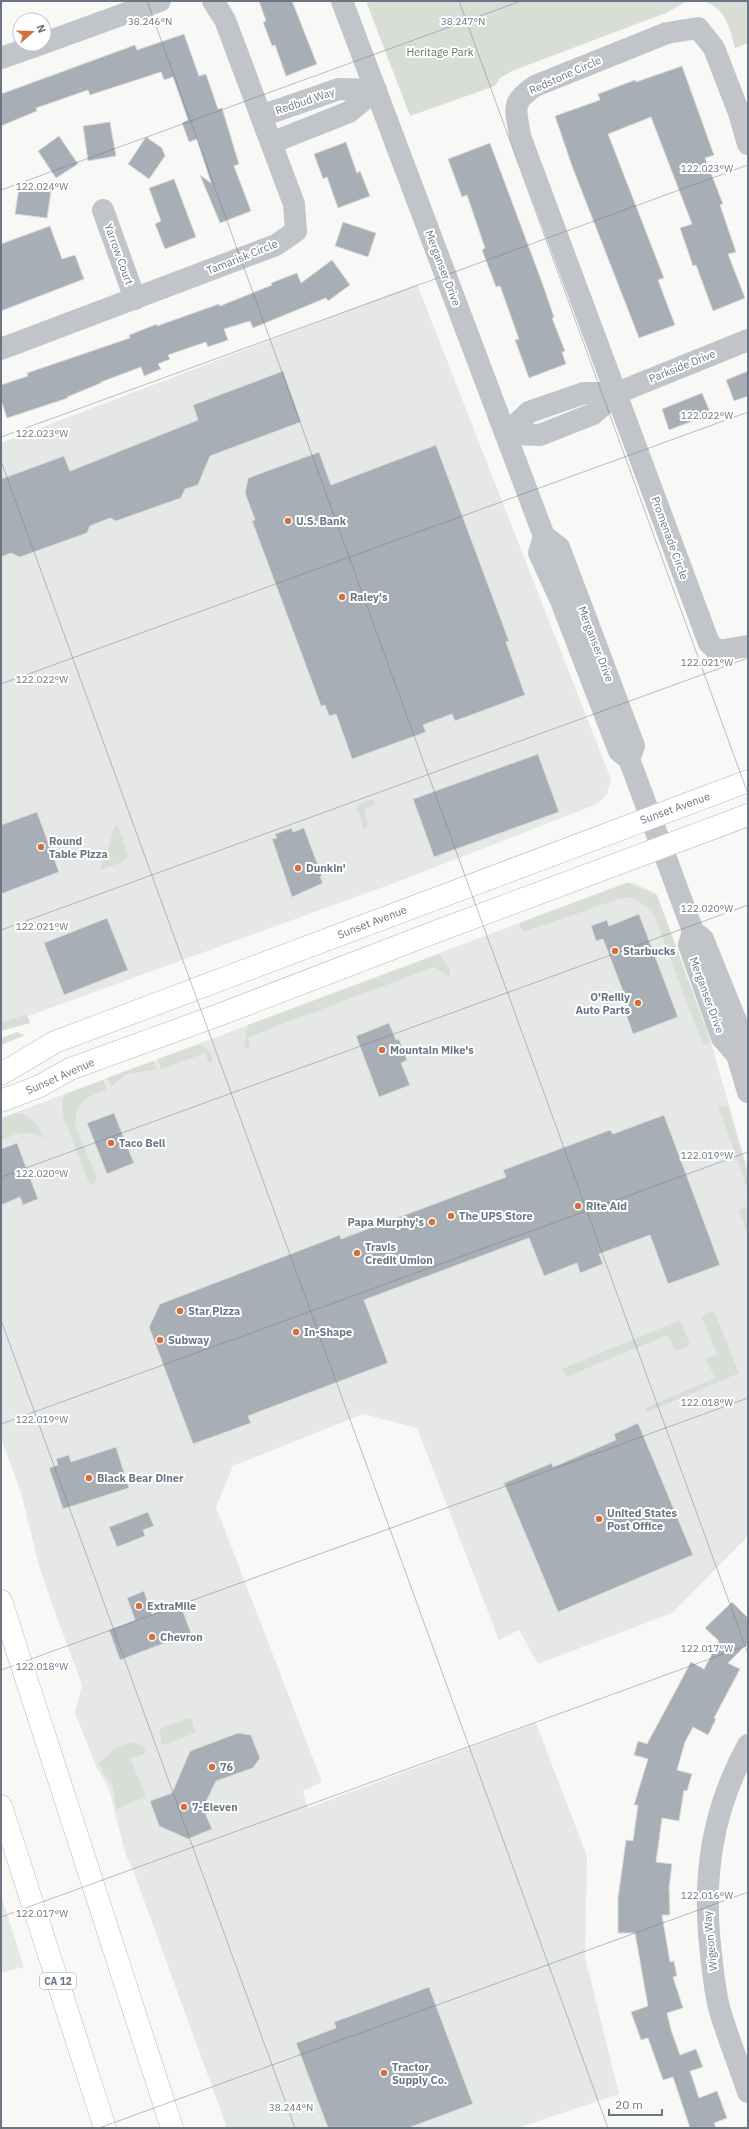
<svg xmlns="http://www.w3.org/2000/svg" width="749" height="2129" viewBox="0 0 749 2129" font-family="'IBM Plex Sans',sans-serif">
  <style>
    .built { fill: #e6e8e7 }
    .green { fill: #d8ddd6 }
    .building { fill: #a8aeb5; stroke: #dadbd9 }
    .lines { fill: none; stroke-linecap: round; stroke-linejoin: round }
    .major-casing { stroke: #b4b8bc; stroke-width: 23 }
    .highway-casing { stroke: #b4b7bb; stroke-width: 23 }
    .minor { stroke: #c1c4c8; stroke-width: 22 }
    .major { stroke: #fff; stroke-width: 22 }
    .highway { stroke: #fff; stroke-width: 22 }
    .ticks { fill: none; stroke: #6b7685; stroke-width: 1; stroke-opacity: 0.45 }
    .poi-dot { fill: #d3713c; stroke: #fff; stroke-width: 1.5 }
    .labels { text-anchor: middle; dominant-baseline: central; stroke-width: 4; stroke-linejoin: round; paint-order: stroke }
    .shield { fill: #fff; stroke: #979faa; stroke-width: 1 }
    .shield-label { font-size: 10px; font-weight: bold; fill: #6b7685 }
    .park-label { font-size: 11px; fill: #667765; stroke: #fff }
    .street-label { font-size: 11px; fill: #6b7685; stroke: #fff }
    .poi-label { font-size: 11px; font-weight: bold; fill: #6b7685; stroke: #fff; text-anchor: start }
    .ticks-label { font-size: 10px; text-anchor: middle; fill: #6b7685; stroke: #fff; stroke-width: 4; stroke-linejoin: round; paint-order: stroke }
  </style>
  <rect width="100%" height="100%" fill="#f8f9f7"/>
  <g class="built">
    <polygon points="417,284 611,779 607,794 597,804 397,882 1,1026 1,443"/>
    <polygon points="628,882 637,884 655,893 658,898 708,1032 748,1171 748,1536 672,1613 538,1664 519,1630 499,1640 417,1428 363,1414 233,1466 216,1507 322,1782 303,1791 308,1808 536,1723 587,1856 585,1956 619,2094 518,2128 227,2128 133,1870 126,1856 109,1789 96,1766 75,1713 82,1685 51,1601 39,1566 22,1496 1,1438 1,1118"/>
    <polygon points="1,1895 24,1967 1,1973"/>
  </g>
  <g class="green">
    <polygon points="366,1 687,1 666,13 512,71 500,78 495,86 410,116"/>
    <path d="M701,1H748V43L735,48C729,27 726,6 701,1Z"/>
    <polygon points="372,799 375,805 364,810 368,824 364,830 357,808 360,804"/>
    <polygon points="118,825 128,856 122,862 100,870 115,827"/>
    <polygon points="627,883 657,895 711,1043 703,1045 652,910 632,897 619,899 523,932 519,923"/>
    <polygon points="439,954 450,969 449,976 434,967 248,1037 250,1046 247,1049 244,1045 248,1025"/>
    <polygon points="24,1015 28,1017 30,1023 1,1031 1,1023"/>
    <polygon points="17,1032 25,1035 1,1045 1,1038"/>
    <path d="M197,1045C205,1045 214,1053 212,1062L209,1063L205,1053L161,1069L158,1059Z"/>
    <polygon points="153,1061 157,1070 126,1074 111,1087 107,1078"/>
    <path d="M103,1080L107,1090C86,1097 76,1101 75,1125L97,1178L93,1185L89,1183L63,1116L62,1100L65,1094Z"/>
    <polygon points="718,1105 728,1107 748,1174 748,1191"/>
    <path d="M16,1113C30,1114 38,1125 44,1138C25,1130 20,1132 1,1140V1119Z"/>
    <polygon points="748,1206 748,1235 739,1210"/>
    <polygon points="714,1311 739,1373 647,1412 645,1408 715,1378 706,1359 717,1354 701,1316"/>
    <polygon points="680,1320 690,1345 675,1351 668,1335 566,1377 562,1369"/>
    <polygon points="190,1718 192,1720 195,1733 165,1745 161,1744 160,1729"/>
    <polygon points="133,1742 146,1748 144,1754 130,1758 146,1796 116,1809 113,1786 102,1771 102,1766 98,1764 116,1748"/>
  </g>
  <g class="building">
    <polygon points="259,1 292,1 317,64 286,76 275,45 272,46 263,22 266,21"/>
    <polygon points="184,34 199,76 206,74 218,109 222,108 239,164 234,166 251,211 220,223 200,175 211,183 197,139 189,142 182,123 188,120 173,77 164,80 161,72 90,95 88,90 36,108 37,111 1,126 1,94 135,45 137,50"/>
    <polygon points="682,66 714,155 705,158 723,204 720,205 736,252 728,254 745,298 713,311 696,265 693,266 680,228 692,224 651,117 608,134 664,278 658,280 675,325 639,338 572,166 555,116 600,100 598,94 635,80 636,82"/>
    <polygon points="110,122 116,156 88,161 83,126"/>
    <polygon points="59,136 78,164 56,178 38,151"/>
    <polygon points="146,137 162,148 165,156 149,179 128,164"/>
    <polygon points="346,142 357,173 360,171 370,196 338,208 327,177 323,179 314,154"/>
    <polygon points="490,143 543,285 554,317 552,318 565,351 562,352 566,364 529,378 515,340 519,339 500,286 496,287 482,250 485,248 467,195 462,197 448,159"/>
    <polygon points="174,179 196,237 165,249 155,224 161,221 149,188"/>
    <polygon points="19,187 51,192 47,218 15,214"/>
    <polygon points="343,222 376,233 368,257 335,246"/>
    <polygon points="50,226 62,259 75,255 84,279 1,311 1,244"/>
    <polygon points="332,260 350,285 328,301 326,298 253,328 250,321 224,329 228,340 208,347 206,342 168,355 170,359 158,364 161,369 144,376 141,367 101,382 101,383 67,397 68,398 7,418 1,400 1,385 28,376 27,373 130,338 129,335 157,324 157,326 219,304 220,306 272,285 271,283 297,273 301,283"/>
    <polygon points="283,371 301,422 210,456 198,485 185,489 181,498 116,521 110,518 90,526 87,533 20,557 11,553 1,557 1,479 64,456 70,471 198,420 193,405"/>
    <polygon points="748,371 748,396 734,401 726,380"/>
    <polygon points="702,393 711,414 669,430 662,409"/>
    <polygon points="436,445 509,641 506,642 525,695 455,721 452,714 423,725 426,732 352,759 336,714 329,716 325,705 321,706 252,521 255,520 245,493 248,478 319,452 331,485"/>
    <polygon points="538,754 559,812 434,857 413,799"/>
    <polygon points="37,812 59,872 1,894 1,825"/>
    <polygon points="292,828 293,832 304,828 322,876 320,877 323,883 292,897 272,839 277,838 275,834"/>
    <polygon points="639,914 678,1017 633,1034 626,1014 631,1012 603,939 596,941 591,926 607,920 609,926"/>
    <polygon points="107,918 128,970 64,995 44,943"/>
    <polygon points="389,1023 396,1040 399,1039 407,1060 401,1063 410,1085 379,1097 356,1036"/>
    <polygon points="114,1113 134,1163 107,1174 87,1123"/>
    <polygon points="664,1115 720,1265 668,1284 650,1235 599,1254 603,1264 580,1273 577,1263 544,1276 529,1238 364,1300 388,1363 248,1416 251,1423 193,1444 149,1327 160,1304 340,1235 341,1239 506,1177 503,1170 610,1130 613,1134"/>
    <polygon points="17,1143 38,1199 23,1205 20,1197 1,1205 1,1149"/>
    <polygon points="638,1423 693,1555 558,1612 504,1483 552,1463 553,1467 616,1440 614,1434"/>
    <polygon points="116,1447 129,1488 63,1509 49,1468 58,1465 56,1459 69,1455 71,1462"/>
    <polygon points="148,1512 154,1526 143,1530 145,1536 117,1547 109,1527"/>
    <polygon points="144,1591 152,1614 180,1604 191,1633 120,1660 109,1630 135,1620 127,1598"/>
    <polygon points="732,1602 748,1618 748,1643 728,1663 740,1669 714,1718 716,1719 708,1735 693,1727 685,1742 677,1770 692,1774 687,1791 684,1790 679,1821 662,1818 656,1862 672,1864 669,1888 670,1915 662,1915 670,1962 674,1961 677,1976 673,1977 683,2008 667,2013 671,2030 680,2055 696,2049 703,2067 690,2071 699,2098 717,2091 727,2118 714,2123 716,2128 690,2128 673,2077 663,2080 648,2038 641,2040 631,2012 648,2006 635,1933 618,1933 618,1898 626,1840 633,1841 638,1805 634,1805 648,1759 634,1755 638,1741 647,1744 691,1662 704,1669 719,1641 705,1628"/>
    <polygon points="238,1733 251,1735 260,1758 253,1768 216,1781 203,1808 212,1829 188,1839 159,1826 150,1801 172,1793 190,1751"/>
    <polygon points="429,1987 473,2104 408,2128 328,2128 296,2043 336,2028 334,2022"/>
  </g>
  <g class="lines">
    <g class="major-casing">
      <g id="major">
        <polyline points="1,1074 55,1042 748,781"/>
        <polyline points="1,1101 40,1086 70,1069 216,1016 435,932 748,815"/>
      </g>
    </g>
    <g class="highway-casing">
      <g id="highway">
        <polyline points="1,1601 172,2128"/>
        <polyline points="1,1806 105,2128"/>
      </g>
    </g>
    <g class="minor">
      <polyline points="342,1 544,536 559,547 634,746 629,759"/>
      <polyline points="44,43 160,1"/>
      <polyline points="1,58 41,44"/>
      <polyline points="261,116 339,89 376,90"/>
      <polyline points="271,143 349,112 376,90"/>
      <path d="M748,144L739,113L714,48L698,28L667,33L535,86C510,103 516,108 520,136L709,643L718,651L748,646"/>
      <polyline points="103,210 135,299"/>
      <polyline points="1,349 276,245 296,231 294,204 225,20 213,1"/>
      <polyline points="506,434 540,435 593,414 617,393 748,340"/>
      <polyline points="506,434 529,412 584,393 617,393"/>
      <polyline points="544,536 539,553 561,601 619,751 629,759 693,931 703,939 740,1031 737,1055 748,1092"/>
      <polyline points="693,931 689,945 722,1038 737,1055"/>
      <path d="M748,1745C711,1812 702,1879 711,1954C713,1973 715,1993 720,2011C728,2038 739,2065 748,2092"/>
    </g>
    <use href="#major" class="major"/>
    <use href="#highway" class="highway"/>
  </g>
  <path class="ticks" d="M147,1L748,1654M459,1L748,794M1,190L521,1M1,437L748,165M1,461L608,2128M1,684L748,412M1,930L748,658M1,1177L748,905M1,1320L295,2128M1,1424L748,1152M1,1670L748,1398M1,1917L748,1645M99,2128L748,1892"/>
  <g class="poi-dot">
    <circle cx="288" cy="521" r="4"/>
    <circle cx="342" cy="597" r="4"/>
    <circle cx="41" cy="847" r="4"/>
    <circle cx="298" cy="868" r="4"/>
    <circle cx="615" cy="951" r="4"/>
    <circle cx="638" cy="1003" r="4"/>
    <circle cx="382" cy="1050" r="4"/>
    <circle cx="111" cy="1143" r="4"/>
    <circle cx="578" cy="1206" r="4"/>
    <circle cx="451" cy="1216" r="4"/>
    <circle cx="432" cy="1222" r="4"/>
    <circle cx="357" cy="1253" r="4"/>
    <circle cx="180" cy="1311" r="4"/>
    <circle cx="296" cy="1332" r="4"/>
    <circle cx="160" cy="1340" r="4"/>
    <circle cx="89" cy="1478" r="4"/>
    <circle cx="599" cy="1519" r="4"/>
    <circle cx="139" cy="1606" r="4"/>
    <circle cx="152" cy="1637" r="4"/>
    <circle cx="212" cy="1767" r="4"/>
    <circle cx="184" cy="1807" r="4"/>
    <circle cx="384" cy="2073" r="4"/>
  </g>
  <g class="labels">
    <rect class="shield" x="40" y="1973" width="36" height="16" rx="3"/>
    <g class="shield-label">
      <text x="58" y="1981">CA 12</text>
    </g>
    <g class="park-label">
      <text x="440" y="52">Heritage Park</text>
    </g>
    <g class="street-label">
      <text transform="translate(565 75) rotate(-24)">Redstone Circle</text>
      <text transform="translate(305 101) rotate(-19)">Redbud Way</text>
      <text transform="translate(119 254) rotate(70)">Yarrow Court</text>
      <text transform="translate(242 257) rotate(-22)">Tamarisk Circle</text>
      <text transform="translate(443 268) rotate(69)">Merganser Drive</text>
      <text transform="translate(682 366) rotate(-22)">Parkside Drive</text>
      <text transform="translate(670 538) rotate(70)">Promenade Circle</text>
      <text transform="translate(596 644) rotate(69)">Merganser Drive</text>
      <text transform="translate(675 808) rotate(-20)">Sunset Avenue</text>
      <text transform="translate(372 922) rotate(-21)">Sunset Avenue</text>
      <text transform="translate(707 995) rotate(70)">Merganser Drive</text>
      <text transform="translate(60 1076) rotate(-24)">Sunset Avenue</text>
      <text transform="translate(710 1941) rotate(-96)">Wigeon Way</text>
    </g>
    <g class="poi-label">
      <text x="296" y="521">U.S. Bank</text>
      <text x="350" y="597">Raley's</text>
      <text x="49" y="841">Round<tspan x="49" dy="13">Table Pizza</tspan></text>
      <text x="306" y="868">Dunkin'</text>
      <text x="623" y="951">Starbucks</text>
      <text x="630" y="997" text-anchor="end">O'Reilly<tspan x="630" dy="13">Auto Parts</tspan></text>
      <text x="390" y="1050">Mountain Mike's</text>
      <text x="119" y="1143">Taco Bell</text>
      <text x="586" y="1206">Rite Aid</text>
      <text x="459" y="1216">The UPS Store</text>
      <text x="424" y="1222" text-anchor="end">Papa Murphy's</text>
      <text x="365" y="1247">Travis<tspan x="365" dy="13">Credit Umion</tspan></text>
      <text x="188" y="1311">Star Pizza</text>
      <text x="304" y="1332">In-Shape</text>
      <text x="168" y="1340">Subway</text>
      <text x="97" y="1478">Black Bear Diner</text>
      <text x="607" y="1513">United States<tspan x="607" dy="13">Post Office</tspan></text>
      <text x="147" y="1606">ExtraMile</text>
      <text x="160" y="1637">Chevron</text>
      <text x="220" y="1767">76</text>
      <text x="192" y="1807">7-Eleven</text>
      <text x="392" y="2067">Tractor<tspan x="392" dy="13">Supply Co.</tspan></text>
    </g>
  </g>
  <g class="ticks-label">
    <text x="463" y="25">38.247°N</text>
    <text x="150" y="25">38.246°N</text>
    <text x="707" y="172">122.023°W</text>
    <text x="42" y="190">122.024°W</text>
    <text x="707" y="419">122.022°W</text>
    <text x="42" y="437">122.023°W</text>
    <text x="707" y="666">122.021°W</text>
    <text x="42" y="683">122.022°W</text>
    <text x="707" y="912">122.020°W</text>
    <text x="42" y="930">122.021°W</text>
    <text x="707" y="1159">122.019°W</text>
    <text x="42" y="1177">122.020°W</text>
    <text x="707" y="1406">122.018°W</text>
    <text x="42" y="1423">122.019°W</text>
    <text x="707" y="1652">122.017°W</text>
    <text x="42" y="1670">122.018°W</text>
    <text x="707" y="1899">122.016°W</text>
    <text x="42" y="1917">122.017°W</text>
    <text x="291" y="2111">38.244°N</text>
  </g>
  <rect width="749" height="2129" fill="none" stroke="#6b7685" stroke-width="4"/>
  <g transform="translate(32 32) rotate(70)"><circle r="19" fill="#ffffff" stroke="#c4c8ce"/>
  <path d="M0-3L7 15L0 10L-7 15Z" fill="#d3713c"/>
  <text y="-6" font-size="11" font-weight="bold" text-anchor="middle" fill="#6b7685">N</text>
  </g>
  <path d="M609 2109v6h53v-6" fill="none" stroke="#6b7685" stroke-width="2"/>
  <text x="615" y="2109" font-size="12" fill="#6b7685" stroke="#ffffff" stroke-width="3" paint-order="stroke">20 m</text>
</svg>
